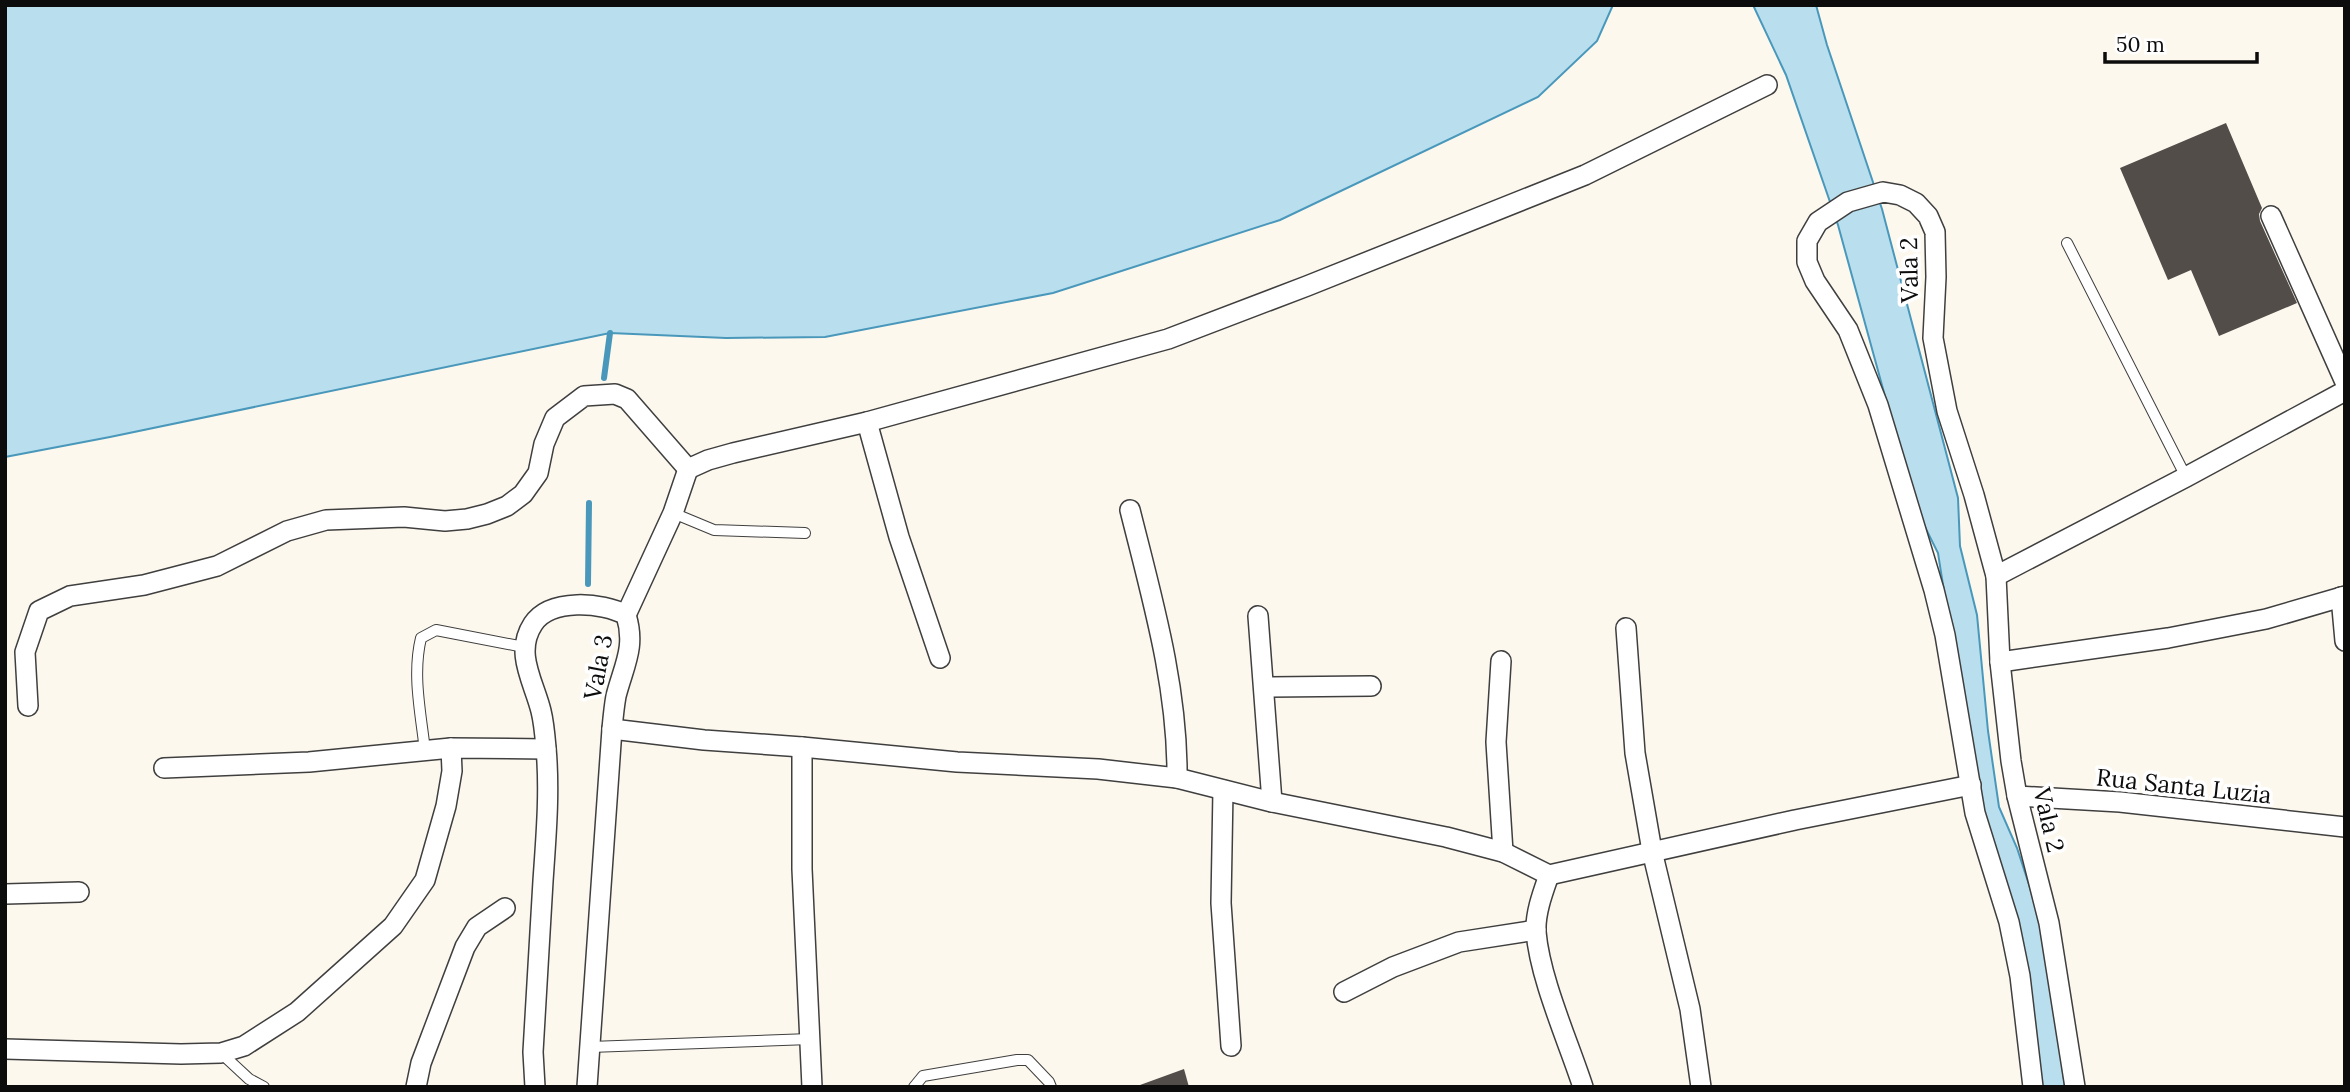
<svg xmlns="http://www.w3.org/2000/svg" width="2350" height="1092" viewBox="0 0 2350 1092" font-family="Lora,serif">
  <style>
    .water { fill: #b9dfee; stroke: #4998bb; stroke-width: 2 }
    .lines { fill: none; stroke-linecap: round; stroke-linejoin: round }
    .stream { stroke: #4998bb; stroke-width: 6 }
    .building { fill: #534d4a }
    .service-casing { stroke: #3f3f3f; stroke-width: 12 }
    .minor-casing { stroke: #3f3f3f; stroke-width: 22 }
    .service { stroke: #fff; stroke-width: 10 }
    .minor { stroke: #fff; stroke-width: 19 }
    .labels { text-anchor: middle; dominant-baseline: central; stroke-width: 7; stroke-linejoin: round; paint-order: stroke }
    .street-label { font-size: 24px; fill: #0c0c0c; stroke: #fff }
  </style>
  <rect width="100%" height="100%" fill="#fdf8ee"/>
  <g class="water">
    <polygon points="5,5 1613,5 1597,41 1538,97 1280,220 1053,293 825,337 726,338 610,333 110,437 5,457"/>
    <polygon points="1753,5 1816,5 1827,45 1882,209 1958,498 1960,546 1977,615 1988,731 1999,807 2017,848 2039,915 2049,969 2065,1087 2042,1087 1979,815 1938,553 1916,509 1838,225 1786,75"/>
  </g>
  <g class="lines">
    <g class="stream">
      <polyline points="604,378 610,333"/>
      <polyline points="588,584 589,503"/>
    </g>
  </g>
  <g class="building">
    <polygon points="2226,123 2262,208 2259,214 2260,221 2297,303 2219,336 2191,270 2168,280 2120,168"/>
    <polygon points="1184,1069 1189,1087 1140,1087 1140,1085"/>
  </g>
  <g class="lines">
    <g class="service-casing">
      <g id="service">
        <polyline points="2067,243 2186,477"/>
        <polyline points="673,513 714,530 805,533"/>
        <path d="M425,751C421,714 412,675 421,638L436,630L524,647"/>
        <polyline points="590,1047 810,1039"/>
        <polyline points="221,1053 249,1079 264,1087"/>
        <polyline points="914,1087 923,1076 1017,1060 1028,1060 1049,1082 1051,1087"/>
      </g>
    </g>
    <g class="minor-casing">
      <g id="minor">
        <polyline points="2271,216 2345,382"/>
        <polyline points="867,422 899,537 940,658"/>
        <path d="M1130,510C1152,598 1178,687 1177,778"/>
        <polyline points="1996,576 2186,477 2345,391"/>
        <polyline points="2341,597 2345,641"/>
        <polyline points="626,615 673,513 688,469"/>
        <polyline points="1258,616 1272,802"/>
        <polyline points="1626,628 1635,753 1652,851 1690,1009 1701,1087"/>
        <polyline points="1501,661 1496,742 1503,852"/>
        <polyline points="2000,662 2168,638 2266,619 2345,596"/>
        <polyline points="1264,687 1371,686"/>
        <polyline points="28,706 25,652 39,611 70,596 144,585 217,566 287,531 326,520 404,517 445,521 467,519 487,514 507,506 523,494 538,473 544,444 555,418 584,396 615,394 627,399 688,469 708,460 733,453 867,422 1168,339 1307,286 1585,175 1767,85"/>
        <polyline points="612,729 704,740 802,747 957,762 1098,769 1177,778 1272,802 1446,837 1503,852 1549,875 1795,820 1971,785"/>
        <polyline points="802,747 802,869 812,1087"/>
        <polyline points="164,768 309,762 451,748 546,749"/>
        <polyline points="1223,790 1221,903 1231,1046"/>
        <polyline points="2017,796 2120,802 2345,827"/>
        <path d="M1549,875C1543,892 1535,913 1536,932C1540,979 1568,1041 1583,1087"/>
        <polyline points="5,894 79,892"/>
        <polyline points="1344,992 1393,967 1459,942 1536,930"/>
        <polyline points="5,1049 181,1054 221,1053 244,1046 297,1012 393,926 425,880 446,806 452,771 451,748"/>
        <polyline points="416,1087 421,1063 465,947 477,927 505,908"/>
        <path d="M535,1087L533,1052C536,995 540,938 543,881C546,837 550,792 546,748C545,736 544,723 541,711C534,682 514,653 533,624C550,598 602,602 626,615C636,647 624,665 616,696C614,707 613,718 612,729L587,1087"/>
        <polyline points="2033,1087 2020,976 2009,922 1975,813 1945,635 1934,590 1878,405 1848,330 1815,281 1807,262 1807,241 1818,222 1848,202 1883,192 1900,195 1916,203 1928,216 1935,232 1936,277 1933,338 1947,411 1974,495 1996,576 2000,662 2011,761 2017,796 2049,923 2075,1087"/>
      </g>
    </g>
    <use href="#service" class="service"/>
    <use href="#minor" class="minor"/>
  </g>
  <g class="labels">
    <g class="street-label">
      <text transform="translate(1909 270) rotate(-91)">Vala 2</text>
      <text transform="translate(598 667) rotate(-79)">Vala 3</text>
      <text transform="translate(2184 786) rotate(6)">Rua Santa Luzia</text>
      <text transform="translate(2049 820) rotate(77)">Vala 2</text>
    </g>
  </g>
  <rect width="2350" height="1092" fill="none" stroke="#0c0c0c" stroke-width="14"/>
  <path d="M2105 52v10h152v-10" fill="none" stroke="#0c0c0c" stroke-width="3.5"/>
  <text x="2116" y="52" font-size="21" fill="#0c0c0c" stroke="#ffffff" stroke-width="5" paint-order="stroke">50 m</text>
</svg>
